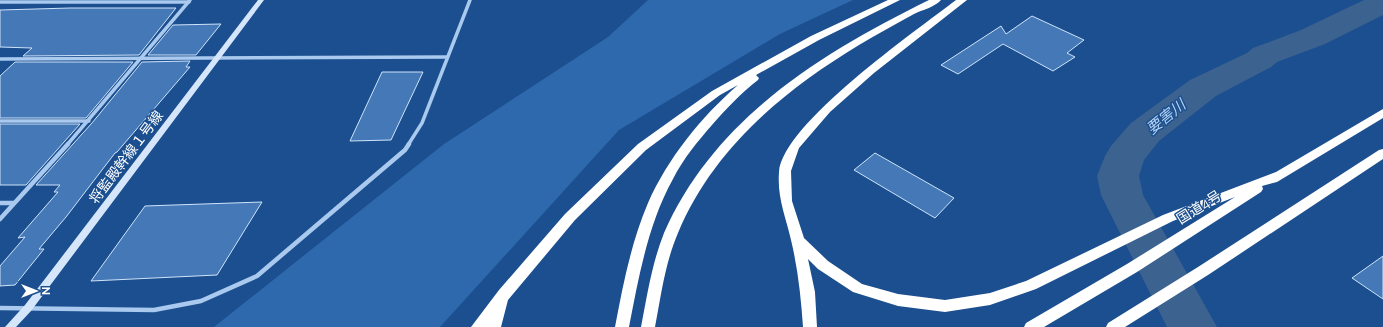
<svg xmlns="http://www.w3.org/2000/svg" width="1383" height="327" viewBox="0 0 1383 327" font-family="Raleway,'Noto Sans JP',sans-serif">
  <style>
    .green { fill: #2e69ad }
    .lines { fill: none; stroke-linecap: round; stroke-linejoin: round }
    .river { fill: #3c6290; fill-rule: evenodd }
    .building { fill: #4478b7; stroke: #cfe3fa }
    .street-far1 { stroke: #a9c9ee; stroke-width: 3.5 }
    .street { stroke: #a9c9ee; stroke-width: 4.5 }
    .secondary { fill: #d6e6fa; fill-rule: evenodd }
    .highway { fill: #fff; fill-rule: evenodd }
    .labels { text-anchor: middle; dominant-baseline: central; stroke-width: 3; stroke-linejoin: round; paint-order: stroke }
    .street-label { font-size: 14px; fill: #fff; stroke: #1b4f8f }
    .water-label { font-size: 15px; font-style: italic; fill: #b5d3f5; stroke: #1b4f8f }
  </style>
  <rect width="100%" height="100%" fill="#1b4f8f"/>
  <polygon class="green" points="648,0 853,0 780,34 619,130 440,327 214,327 444,144 608,37"/>
  <g class="lines">
    <polygon class="river" points="1364,0 1383,0 1383,15 1325,44 1277,62 1271,67 1216,96 1159,141 1144,160 1139,176 1143,195 1217,327 1167,327 1101,195 1097,176 1105,156 1111,146 1131,123 1190,80 1247,53 1253,48 1301,30"/>
  </g>
  <g class="building">
    <polygon points="70,8 176,8 139,55 23,56 32,48 0,47 0,10"/>
    <polygon points="1032,16 1084,40 1067,53 1075,57 1053,71 1003,44 958,74 941,65 1001,26 1006,34"/>
    <polygon points="221,24 196,55 148,55 173,25"/>
    <polygon points="190,61 186,67 190,67 117,152 115,153 66,217 39,249 44,249 15,285 0,286 0,266 25,237 18,238 58,192 54,192 60,185 36,185 92,123 142,62"/>
    <polygon points="15,62 133,62 86,118 0,118 0,76"/>
    <polygon points="382,72 423,72 391,140 350,141"/>
    <polygon points="0,124 80,124 26,185 0,185"/>
    <polygon points="875,153 954,198 935,218 854,170"/>
    <polygon points="262,202 217,275 91,281 145,206"/>
    <polygon points="1383,256 1383,299 1352,278"/>
  </g>
  <g class="lines">
    <g class="street-far1">
      <polyline points="0,2 189,2"/>
      <polyline points="0,59 447,57"/>
      <polyline points="0,121 89,121"/>
      <polyline points="67,145 190,0"/>
      <polyline points="408,145 422,123 470,0"/>
    </g>
    <g class="street">
      <polyline points="0,203 14,203"/>
      <polyline points="0,219 68,144"/>
      <polyline points="0,308 154,310 201,301 257,276 405,150 409,144"/>
    </g>
    <polygon class="secondary" points="258,0 264,0 31,311 16,327 5,327 25,305"/>
    <g class="highway">
      <path d="M888,0H900L819,40L756,75L759,78L758,80C741,93 726,109 712,125C698,141 683,159 673,179C648,224 639,276 629,327H615C623,285 631,243 648,203C668,158 701,117 738,85L720,95L646,150L575,220L508,300L501,327H471L499,290L565,214L638,144L712,91L811,36Z"/>
      <path d="M929,0H941C935,7 922,10 914,14C896,24 877,34 859,45C783,91 713,149 678,233C665,263 661,296 655,327H641C647,296 652,263 664,233C715,118 820,54 929,0Z"/>
      <path d="M956,0H967L874,73L830,112L799,148L791,171L792,201L804,238L828,261L862,284L898,294L945,300L990,293L1026,281L1163,215L1276,172L1383,109V118L1277,182L1262,186L1263,189L1261,192L1137,272L1044,327H1024L1026,323L1127,264L1235,197L1173,221L1036,289L990,305L945,312L898,306L853,292L818,269L808,259L815,292L817,327H803C801,298 798,269 791,240C786,217 777,198 779,172C783,123 916,31 956,0Z"/>
      <polygon points="1383,149 1383,159 1208,275 1125,327 1106,327 1108,323 1198,267 1379,150"/>
    </g>
  </g>
  <g class="labels">
    <g class="street-label">
      <text transform="translate(126 157) rotate(-53)">将監殿幹線１号線</text>
      <text transform="translate(1199 207) rotate(-32)">国道4号</text>
    </g>
    <g class="water-label">
      <text transform="translate(1166 117) rotate(-39)">要害川</text>
    </g>
  </g>
  <g transform="translate(36 291) rotate(90)" stroke="#1b4f8f" stroke-width="3" paint-order="stroke">
  <path d="M0-3L7 15L0 10L-7 15Z" fill="#ffffff"/>
  <text y="-6" font-size="11" font-weight="bold" text-anchor="middle" fill="#ffffff">N</text>
  </g>
</svg>
